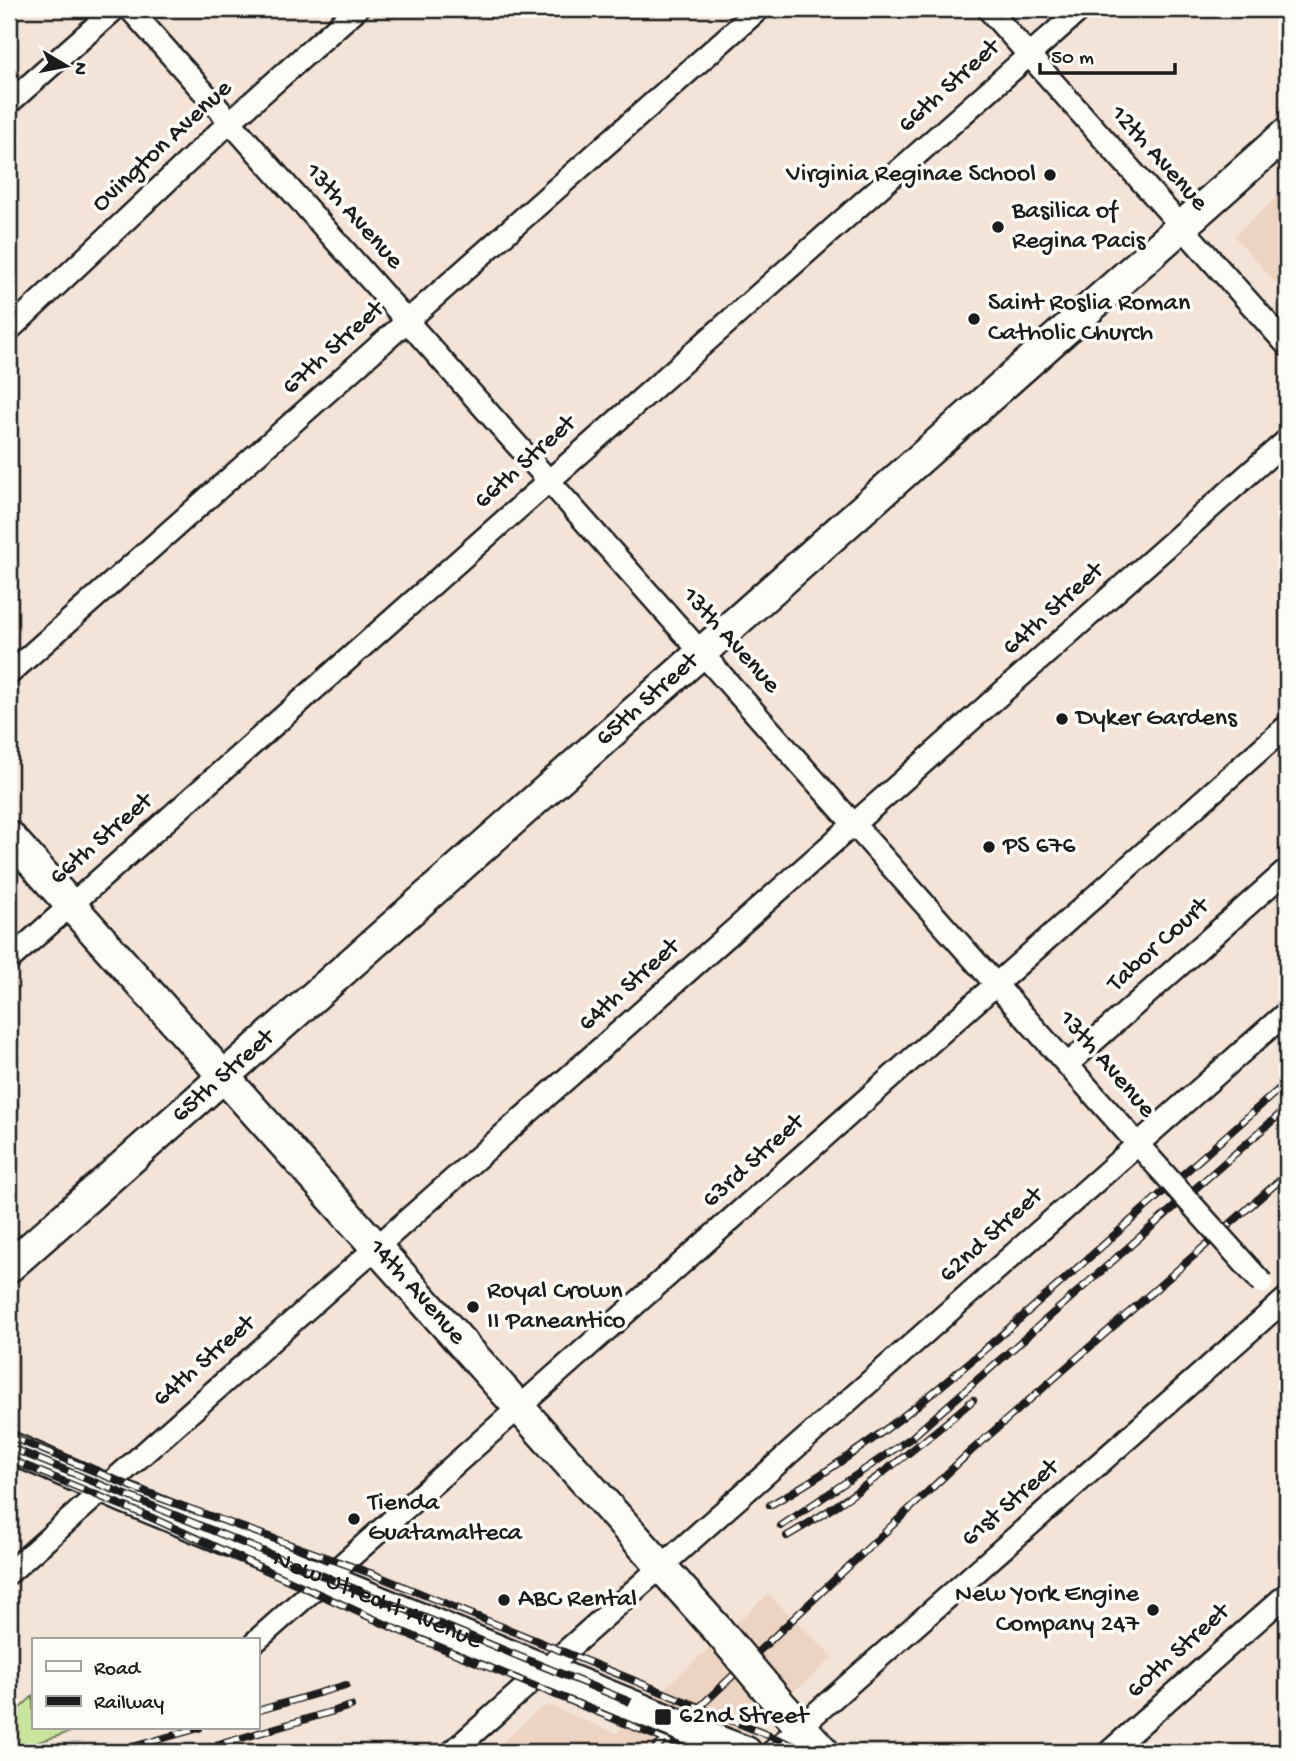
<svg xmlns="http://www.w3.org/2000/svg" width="1296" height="1761" viewBox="0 0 1296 1761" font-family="'Gochi Hand',sans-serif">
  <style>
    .built { fill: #edd4c2 }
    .green { fill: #c9e59c; stroke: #72805c; stroke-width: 2 }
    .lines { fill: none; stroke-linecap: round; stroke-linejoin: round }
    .street-casing { stroke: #1c1c1c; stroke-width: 26 }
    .secondary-casing { stroke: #1c1c1c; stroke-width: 35 }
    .street { stroke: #fdfcf7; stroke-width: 21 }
    .secondary { stroke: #fdfcf7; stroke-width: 30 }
    .rail-casing { stroke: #1c1c1c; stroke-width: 8 }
    .rail { stroke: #fdfcf7; stroke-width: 5; stroke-dasharray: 16; stroke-linecap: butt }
    .street-bridge-casing { stroke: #1c1c1c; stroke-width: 26; stroke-linecap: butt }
    .secondary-bridge-casing { stroke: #1c1c1c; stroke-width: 35; stroke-linecap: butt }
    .street-bridge { stroke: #fdfcf7; stroke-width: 21 }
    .secondary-bridge { stroke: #fdfcf7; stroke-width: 30 }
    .poi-dot { fill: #1c1c1c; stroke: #fdfcf7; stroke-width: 2.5 }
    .labels { text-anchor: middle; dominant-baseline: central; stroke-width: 7; stroke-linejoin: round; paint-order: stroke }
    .street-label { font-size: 26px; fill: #1c1c1c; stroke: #fdfcf7 }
    .poi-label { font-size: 26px; fill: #1c1c1c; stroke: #fdfcf7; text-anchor: start }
  </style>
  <rect width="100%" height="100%" fill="#f4e4d8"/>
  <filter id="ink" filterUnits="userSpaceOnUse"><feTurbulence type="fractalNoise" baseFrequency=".0143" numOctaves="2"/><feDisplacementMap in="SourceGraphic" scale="14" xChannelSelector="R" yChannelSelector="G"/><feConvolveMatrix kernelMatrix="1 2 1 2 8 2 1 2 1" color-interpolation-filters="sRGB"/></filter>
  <g filter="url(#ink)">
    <g class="built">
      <polygon points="1287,188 1287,296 1234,236"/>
      <polygon points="768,1594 833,1657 805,1683 709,1752 491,1752 539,1709 551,1706 616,1733"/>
    </g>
    <polygon class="green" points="33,1696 33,1728 83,1728 13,1750 9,1745 9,1718"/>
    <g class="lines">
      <g class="street-casing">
        <g id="street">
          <polyline points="130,9 1158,1167"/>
          <polyline points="988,9 1287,345"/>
          <polyline points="9,103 115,9"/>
          <polyline points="9,330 231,121 357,9"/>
          <polyline points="9,674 759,9"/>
          <polyline points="9,960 1081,9"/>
          <polyline points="1068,1064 1287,870"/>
          <polyline points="9,1573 1287,440"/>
          <polyline points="257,1640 1287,726"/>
          <polyline points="452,1752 1287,1012"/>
          <polyline points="772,1752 1287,1298"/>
          <polyline points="1109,1752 1287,1594"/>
        </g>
      </g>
      <g class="secondary-casing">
        <g id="secondary">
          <path id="s1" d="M9,836L717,1629"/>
          <path id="s2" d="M9,1267L1287,133"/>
          <path id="s3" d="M9,1447L126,1498L643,1710"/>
          <polyline points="779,1703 824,1752"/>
          <polyline points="725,1744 746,1752"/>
        </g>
      </g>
      <use href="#street" class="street"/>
      <use href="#secondary" class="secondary"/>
      <g class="rail-casing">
        <g id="rail">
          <polyline points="9,1436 157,1497 373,1574 809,1752"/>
          <polyline points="9,1447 752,1752"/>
          <polyline points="9,1459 150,1517 398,1630 695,1752"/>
          <path d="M770,1505C875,1447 967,1366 1057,1286C1134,1218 1210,1150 1287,1082"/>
          <polyline points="781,1526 911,1438 1287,1108"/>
          <path d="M787,1536C854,1498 915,1450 973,1400"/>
          <polyline points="257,1711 346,1685"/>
          <polyline points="115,1752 199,1728"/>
          <polyline points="194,1752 351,1706"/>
          <polyline points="652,1752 971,1451 1287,1174"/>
        </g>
      </g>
      <use href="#rail" class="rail"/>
      <g class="street-bridge-casing">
        <polyline id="street-bridge" points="1158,1167 1262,1283"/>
      </g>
      <g class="secondary-bridge-casing">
        <g id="secondary-bridge">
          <polyline points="717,1629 779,1703"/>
          <polyline points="643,1710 725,1744"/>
        </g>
      </g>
      <use href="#street-bridge" class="street-bridge"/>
      <use href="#secondary-bridge" class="secondary-bridge"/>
    </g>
  </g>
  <g class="poi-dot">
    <circle cx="1050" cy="175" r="7"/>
    <circle cx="998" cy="227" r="7"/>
    <circle cx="974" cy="319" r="7"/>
    <circle cx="1062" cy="719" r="7"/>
    <circle cx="989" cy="847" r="7"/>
    <circle cx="473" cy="1307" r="7"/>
    <circle cx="354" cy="1519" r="7"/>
    <circle cx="504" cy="1600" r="7"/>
    <circle cx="1153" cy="1610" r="7"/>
    <rect x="654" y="1708" width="18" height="18" rx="3.5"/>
  </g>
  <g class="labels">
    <g class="street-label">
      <text transform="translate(950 87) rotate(-42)">66th Street</text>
      <text transform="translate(163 147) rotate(-43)">Ovington Avenue</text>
      <text transform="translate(1158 159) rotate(48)">12th Avenue</text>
      <text transform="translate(353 217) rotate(48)">13th Avenue</text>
      <text transform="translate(334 349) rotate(-42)">67th Street</text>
      <text transform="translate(526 463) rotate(-42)">66th Street</text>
      <text transform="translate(1054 610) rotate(-42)">64th Street</text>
      <text transform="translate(730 641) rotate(48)">13th Avenue</text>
      <text stroke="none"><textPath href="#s2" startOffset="854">65th Street</textPath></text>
      <text transform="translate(102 840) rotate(-41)">66th Street</text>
      <text transform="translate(1159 946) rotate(-42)">Tabor Court</text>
      <text transform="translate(630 986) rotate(-42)">64th Street</text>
      <text transform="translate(1106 1065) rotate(49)">13th Avenue</text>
      <text stroke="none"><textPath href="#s2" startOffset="287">65th Street</textPath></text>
      <text transform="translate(754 1162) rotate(-42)">63rd Street</text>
      <text transform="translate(992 1236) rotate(-42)">62nd Street</text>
      <text stroke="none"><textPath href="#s1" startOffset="612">14th Avenue</textPath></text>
      <text transform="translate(205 1362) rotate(-41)">64th Street</text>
      <text transform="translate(1011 1504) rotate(-41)">61st Street</text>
      <text stroke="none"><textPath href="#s3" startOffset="399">New Utrecht Avenue</textPath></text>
      <text transform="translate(1179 1652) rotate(-42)">60th Street</text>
    </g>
    <g class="poi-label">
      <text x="1036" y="175" text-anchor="end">Virginia Reginae School</text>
      <text x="1012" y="212">Basilica of<tspan x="1012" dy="30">Regina Pacis</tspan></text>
      <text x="988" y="304">Saint Roslia Roman<tspan x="988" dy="30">Catholic Church</tspan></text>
      <text x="1076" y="719">Dyker Gardens</text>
      <text x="1003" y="847">PS 676</text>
      <text x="487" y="1292">Royal Crown<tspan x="487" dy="30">II Paneantico</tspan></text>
      <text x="368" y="1504">Tienda<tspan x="368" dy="30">Guatamalteca</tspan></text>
      <text x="1139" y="1595" text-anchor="end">New York Engine<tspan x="1139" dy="30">Company 247</tspan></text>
      <text x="518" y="1600">ABC Rental</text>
      <text x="679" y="1717">62nd Street</text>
    </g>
  </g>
  <rect width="1296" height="1761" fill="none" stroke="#fdfcf7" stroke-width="35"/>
  <rect x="18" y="18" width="1261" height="1726" fill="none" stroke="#1c1c1c" stroke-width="2.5" filter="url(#ink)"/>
  <rect x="32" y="1638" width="228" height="91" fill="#fdfcf7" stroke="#a3a29f" stroke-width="2"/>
  <rect x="46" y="1661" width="35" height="10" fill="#fdfcf7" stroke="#a3a29f" stroke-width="2"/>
  <text x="94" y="1674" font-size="21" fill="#1c1c1c">Road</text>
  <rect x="46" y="1696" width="35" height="10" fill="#1c1c1c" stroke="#a3a29f" stroke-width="2"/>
  <text x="94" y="1708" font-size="21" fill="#1c1c1c">Railway</text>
  <g transform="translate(66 66) rotate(100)" stroke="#fdfcf7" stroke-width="5" paint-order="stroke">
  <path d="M0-5L12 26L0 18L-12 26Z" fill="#1c1c1c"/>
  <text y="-10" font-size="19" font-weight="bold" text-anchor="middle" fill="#1c1c1c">N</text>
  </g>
  <path d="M1040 63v10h135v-10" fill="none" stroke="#1c1c1c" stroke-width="3.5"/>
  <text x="1051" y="63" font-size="21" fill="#1c1c1c" stroke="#fdfcf7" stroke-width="5" paint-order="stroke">50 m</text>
</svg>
